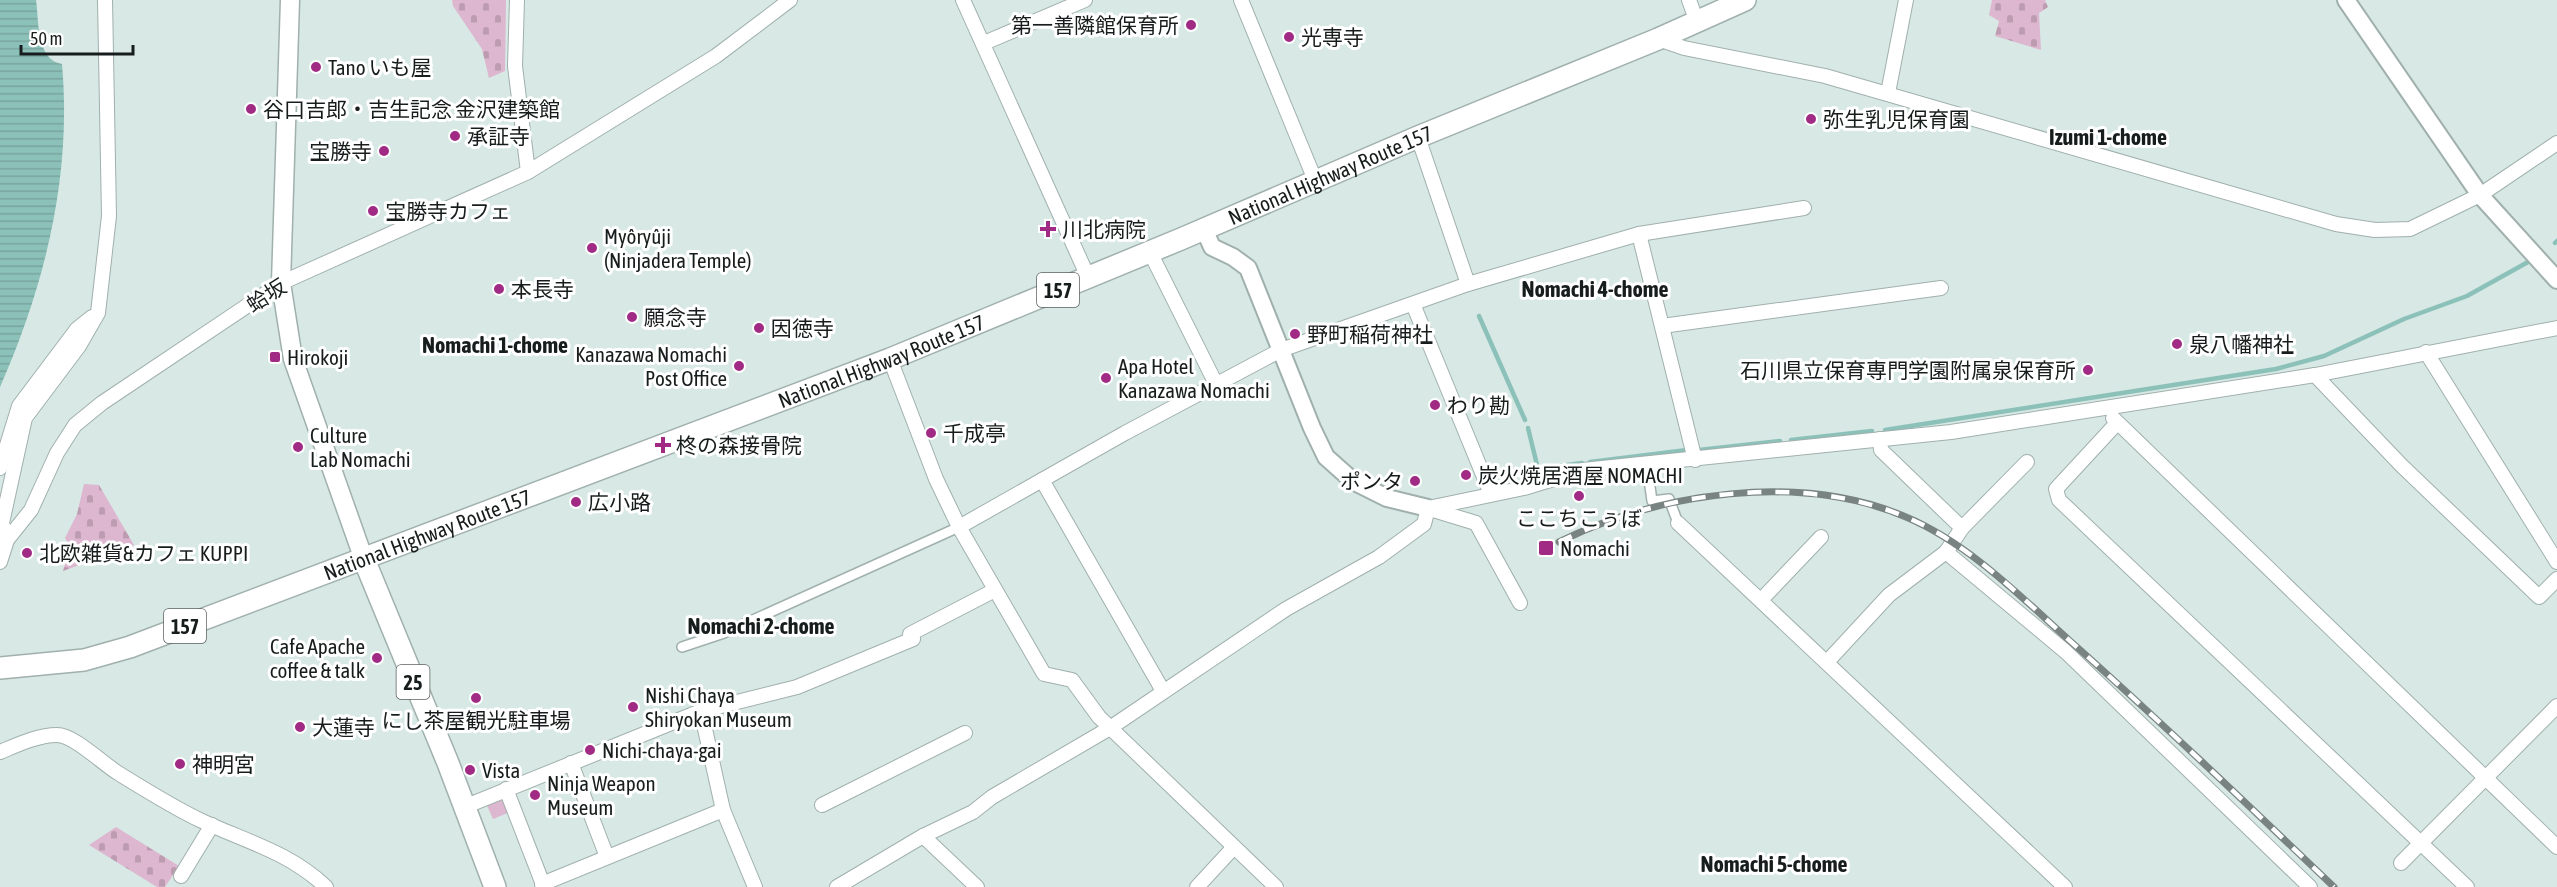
<svg xmlns="http://www.w3.org/2000/svg" width="2557" height="887" viewBox="0 0 2557 887" font-family="'Asap Condensed','Noto Sans JP',sans-serif">
  <style>
    .green { fill: #ddb6cf }
    .cemetery { fill: url(#cemetery-stones) }
    .water { fill: url(#water-rules) }
    .lines { fill: none; stroke-linecap: round; stroke-linejoin: round }
    .stream { stroke: #8cc1b9; stroke-width: 4.5 }
    .pedestrian-casing { stroke: #a0b0ad; stroke-width: 12 }
    .minor-casing { stroke: #a0b0ad; stroke-width: 16 }
    .tertiary-casing { stroke: #a0b0ad; stroke-width: 20 }
    .secondary-casing { stroke: #a0b0ad; stroke-width: 21 }
    .primary-casing { stroke: #a0b0ad; stroke-width: 24 }
    .trunk-casing { stroke: #a0b0ad; stroke-width: 24 }
    .pedestrian { stroke: #fff; stroke-width: 9 }
    .minor { stroke: #fff; stroke-width: 14 }
    .tertiary { stroke: #fff; stroke-width: 16 }
    .secondary { stroke: #fff; stroke-width: 18 }
    .primary { stroke: #fff; stroke-width: 21 }
    .trunk { stroke: #fff; stroke-width: 21 }
    .rail-casing { stroke: #798482; stroke-width: 7 }
    .rail { stroke: #fff; stroke-width: 4.5; stroke-dasharray: 14; stroke-linecap: butt }
    .poi-dot { fill: #a02a84; stroke: #fff; stroke-width: 2 }
    .labels { text-anchor: middle; dominant-baseline: central; stroke-width: 6; stroke-linejoin: round; paint-order: stroke }
    .shield { fill: #fff; stroke: #5d6160; stroke-width: 1.5 }
    .shield-label { font-size: 20px; font-weight: bold; fill: #171d1c }
    .poi-label { font-size: 21px; fill: #171d1c; stroke: #fff; text-anchor: start }
    .street-label { font-size: 21px; fill: #171d1c; stroke: #fff }
    .neighbourhood-label { font-size: 22px; font-weight: bold; fill: #171d1c; stroke: #fff }
  </style>
  <defs>
    <pattern id="cemetery-stones" width="16" height="16" patternUnits="userSpaceOnUse" patternTransform="scale(1.5)"><rect width="16" height="16" fill="#ddb6cf"/><path d="M2 7V4a2 2 0 0 1 4 0v3zM10 15v-3a2 2 0 0 1 4 0v3z" fill="#bd9cb1"/></pattern>
    <pattern id="water-rules" width="6" height="5" patternUnits="userSpaceOnUse" patternTransform="scale(1.5)"><rect width="6" height="5" fill="#8cc1b9"/><path d="M0 2.5h6" fill="none" stroke="#78a59e"/></pattern>
  </defs>
  <rect width="100%" height="100%" fill="#d7e8e5"/>
  <polygon class="green" points="502,794 510,812 493,819 485,801"/>
  <g class="cemetery">
    <polygon points="452,0 506,0 505,71 489,78 482,49 453,6"/>
    <polygon points="1992,0 2045,0 2048,7 2039,13 2041,50 1995,36 1999,21 1989,15"/>
    <polygon points="84,484 99,485 134,545 63,571 70,546 65,538 77,514"/>
    <polygon points="116,827 179,866 165,887 157,887 89,845"/>
  </g>
  <path class="water" d="M0,0H36C39,20 36,60 62,64C72,176 45,285 0,387Z"/>
  <g class="lines">
    <g class="stream">
      <polyline points="2555,243 2557,241"/>
      <polyline points="1479,316 1525,420"/>
      <polyline points="1528,428 1538,469 1582,463"/>
      <polyline points="1885,430 2276,369 2324,356 2404,319 2467,296 2528,262"/>
      <polyline points="1791,440 1872,431"/>
      <polyline points="1699,450 1780,441"/>
      <polyline points="1590,462 1687,450"/>
    </g>
    <g class="pedestrian-casing">
      <g id="pedestrian">
        <polyline points="1647,465 1652,501 1669,499 1678,523"/>
        <polyline points="682,647 724,633 959,527"/>
      </g>
    </g>
    <g class="minor-casing">
      <g id="minor">
        <polyline points="517,0 515,66 528,172"/>
        <polyline points="963,0 1088,277"/>
        <polyline points="1241,0 1315,180"/>
        <polyline points="1689,0 1697,22"/>
        <polyline points="1658,39 1684,48 1825,76 2336,224 2375,230 2410,229 2480,195 2557,143"/>
        <polyline points="984,43 1085,0"/>
        <polyline points="1888,93 1906,0"/>
        <polyline points="1418,137 1468,284"/>
        <polyline points="1639,234 1695,460"/>
        <polyline points="1150,252 1216,384"/>
        <polyline points="1413,304 1491,494"/>
        <polyline points="1662,326 1941,288"/>
        <polyline points="2426,352 2557,562"/>
        <polyline points="890,359 936,479 959,527 1044,674 1072,680 1099,717 1276,887"/>
        <polyline points="2315,375 2402,466 2539,597 2557,579"/>
        <polyline points="2113,418 2557,847"/>
        <polyline points="2117,423 2056,489 2059,500 2467,887"/>
        <polyline points="1880,439 1881,450 1962,528 1946,552 2066,652 2310,887"/>
        <polyline points="0,468 19,406 77,329 92,317"/>
        <polyline points="1042,480 1163,691"/>
        <polyline points="1428,508 1524,488 1583,470 1951,432 2315,375 2557,328"/>
        <polyline points="1430,509 1476,523 1520,603"/>
        <polyline points="1678,523 2065,887"/>
        <polyline points="959,527 1125,433 1281,350 1468,284 1639,234 1804,208"/>
        <polyline points="1962,528 2027,462"/>
        <polyline points="7,540 31,510 57,453 75,425 102,403 281,283 528,172 716,56 790,0"/>
        <polyline points="0,562 7,540 2,523 25,418 79,346 98,313 109,216 105,0"/>
        <polyline points="1761,600 1821,537"/>
        <polyline points="910,634 995,590"/>
        <polyline points="1827,662 1889,595 1946,552"/>
        <polyline points="701,711 723,810 755,887"/>
        <path d="M0,752C17,745 38,735 57,735C74,735 103,764 118,773C144,789 176,809 202,821C247,842 289,852 326,887"/>
        <polyline points="571,763 607,857"/>
        <polyline points="506,789 544,887"/>
        <polyline points="822,805 965,733"/>
        <polyline points="464,807 701,711 797,687 913,639"/>
        <polyline points="923,836 977,887"/>
        <polyline points="2401,863 2557,706"/>
        <polyline points="181,876 212,825"/>
        <polyline points="542,884 723,810"/>
        <polyline points="837,887 923,836 973,812 992,797 1110,728 1286,609 1379,557 1424,524 1428,508"/>
        <polyline points="1197,887 1234,847"/>
      </g>
    </g>
    <g class="tertiary-casing">
      <g id="tertiary">
        <polyline points="2346,0 2480,195 2557,280"/>
        <polyline points="1204,229 1212,247 1233,257 1248,268 1312,428 1326,457 1353,481 1387,498 1428,508"/>
      </g>
    </g>
    <g class="secondary-casing">
      <polyline id="secondary" points="290,0 281,283 293,359 363,557"/>
    </g>
    <g class="primary-casing">
      <polyline id="primary" points="363,557 448,763 495,887"/>
    </g>
    <g class="trunk-casing">
      <g id="trunk">
        <path id="s1" d="M0,668L84,660L130,647L890,359L1181,239L1418,137L1658,39L1745,0"/>
      </g>
    </g>
    <use href="#pedestrian" class="pedestrian"/>
    <use href="#minor" class="minor"/>
    <use href="#tertiary" class="tertiary"/>
    <use href="#secondary" class="secondary"/>
    <use href="#primary" class="primary"/>
    <use href="#trunk" class="trunk"/>
    <g class="rail-casing">
      <path id="rail" d="M1559,542C1660,492 1800,472 1906,517C1968,543 2020,596 2069,640C2159,720 2247,804 2334,887"/>
    </g>
    <use href="#rail" class="rail"/>
  </g>
  <g class="poi-dot">
    <circle cx="1191" cy="25" r="6"/>
    <circle cx="1289" cy="37" r="6"/>
    <circle cx="316" cy="67" r="6"/>
    <circle cx="251" cy="109" r="6"/>
    <circle cx="1811" cy="119" r="6"/>
    <circle cx="455" cy="136" r="6"/>
    <circle cx="384" cy="151" r="6"/>
    <circle cx="373" cy="211" r="6"/>
    <path d="M1045 220h6v6h6v6h-6v6h-6v-6h-6v-6h6z"/>
    <circle cx="592" cy="248" r="6"/>
    <circle cx="499" cy="289" r="6"/>
    <circle cx="632" cy="317" r="6"/>
    <circle cx="759" cy="328" r="6"/>
    <circle cx="1295" cy="334" r="6"/>
    <circle cx="2177" cy="344" r="6"/>
    <rect x="269" y="351" width="12" height="12" rx="3"/>
    <circle cx="739" cy="366" r="6"/>
    <circle cx="2088" cy="370" r="6"/>
    <circle cx="1106" cy="378" r="6"/>
    <circle cx="1435" cy="405" r="6"/>
    <circle cx="931" cy="433" r="6"/>
    <path d="M660 436h6v6h6v6h-6v6h-6v-6h-6v-6h6z"/>
    <circle cx="298" cy="447" r="6"/>
    <circle cx="1466" cy="475" r="6"/>
    <circle cx="1415" cy="481" r="6"/>
    <circle cx="1579" cy="496" r="6"/>
    <circle cx="576" cy="502" r="6"/>
    <rect x="1538" y="540" width="16" height="16" rx="3"/>
    <circle cx="27" cy="553" r="6"/>
    <circle cx="377" cy="658" r="6"/>
    <circle cx="476" cy="698" r="6"/>
    <circle cx="633" cy="707" r="6"/>
    <circle cx="300" cy="727" r="6"/>
    <circle cx="590" cy="750" r="6"/>
    <circle cx="180" cy="764" r="6"/>
    <circle cx="470" cy="770" r="6"/>
    <circle cx="535" cy="795" r="6"/>
  </g>
  <g class="labels">
    <g class="shield">
      <rect x="1037" y="273" width="42" height="34" rx="4.5"/>
      <rect x="164" y="609" width="42" height="34" rx="4.5"/>
      <rect x="396.5" y="665" width="33" height="34" rx="4.5"/>
    </g>
    <g class="shield-label">
      <text x="1058" y="290">157</text>
      <text x="185" y="626">157</text>
      <text x="413" y="682">25</text>
    </g>
    <g class="poi-label">
      <text x="1179" y="25" text-anchor="end">第一善隣館保育所</text>
      <text x="1301" y="37">光専寺</text>
      <text x="328" y="67">Tano いも屋</text>
      <text x="263" y="109">谷口吉郎・吉生記念 金沢建築館</text>
      <text x="1823" y="119">弥生乳児保育園</text>
      <text x="467" y="136">承証寺</text>
      <text x="372" y="151" text-anchor="end">宝勝寺</text>
      <text x="385" y="211">宝勝寺カフェ</text>
      <text x="1062" y="229">川北病院</text>
      <text x="604" y="236">Myôryûji<tspan x="604" dy="24">(Ninjadera Temple)</tspan></text>
      <text x="511" y="289">本長寺</text>
      <text x="644" y="317">願念寺</text>
      <text x="771" y="328">因徳寺</text>
      <text x="1307" y="334">野町稲荷神社</text>
      <text x="2189" y="344">泉八幡神社</text>
      <text x="727" y="354" text-anchor="end">Kanazawa Nomachi<tspan x="727" dy="24">Post Office</tspan></text>
      <text x="287" y="357">Hirokoji</text>
      <text x="1118" y="366">Apa Hotel<tspan x="1118" dy="24">Kanazawa Nomachi</tspan></text>
      <text x="2076" y="370" text-anchor="end">石川県立保育専門学園附属泉保育所</text>
      <text x="1447" y="405">わり勘</text>
      <text x="943" y="433">千成亭</text>
      <text x="310" y="435">Culture<tspan x="310" dy="24">Lab Nomachi</tspan></text>
      <text x="676" y="445">柊の森接骨院</text>
      <text x="1478" y="475">炭火焼居酒屋 NOMACHI</text>
      <text x="1403" y="481" text-anchor="end">ポンタ</text>
      <text x="588" y="502">広小路</text>
      <text x="1579" y="518" text-anchor="middle">ここちこぅぼ</text>
      <text x="1560" y="548">Nomachi</text>
      <text x="39" y="553">北欧雑貨&amp;カフェ KUPPI</text>
      <text x="365" y="646" text-anchor="end">Cafe Apache<tspan x="365" dy="24">coffee &amp; talk</tspan></text>
      <text x="645" y="695">Nishi Chaya<tspan x="645" dy="24">Shiryokan Museum</tspan></text>
      <text x="476" y="720" text-anchor="middle">にし茶屋観光駐車場</text>
      <text x="312" y="727">大蓮寺</text>
      <text x="602" y="750">Nichi-chaya-gai</text>
      <text x="192" y="764">神明宮</text>
      <text x="482" y="770">Vista</text>
      <text x="547" y="783">Ninja Weapon<tspan x="547" dy="24">Museum</tspan></text>
    </g>
    <g class="street-label">
      <text stroke="none"><textPath href="#s1" startOffset="1422">National Highway Route 157</textPath></text>
      <text transform="translate(266 295) rotate(-32)">蛤坂</text>
      <text stroke="none"><textPath href="#s1" startOffset="936">National Highway Route 157</textPath></text>
      <text stroke="none"><textPath href="#s1" startOffset="450">National Highway Route 157</textPath></text>
    </g>
    <g class="neighbourhood-label">
      <text x="2108" y="137">Izumi 1-chome</text>
      <text x="1595" y="289">Nomachi 4-chome</text>
      <text x="495" y="345">Nomachi 1-chome</text>
      <text x="761" y="626">Nomachi 2-chome</text>
      <text x="1774" y="864">Nomachi 5-chome</text>
    </g>
  </g>
  <path d="M21 45v9h112v-9" fill="none" stroke="#171d1c" stroke-width="3"/>
  <text x="30" y="45" font-size="18" fill="#171d1c" stroke="#ffffff" stroke-width="4.5" paint-order="stroke">50 m</text>
</svg>
